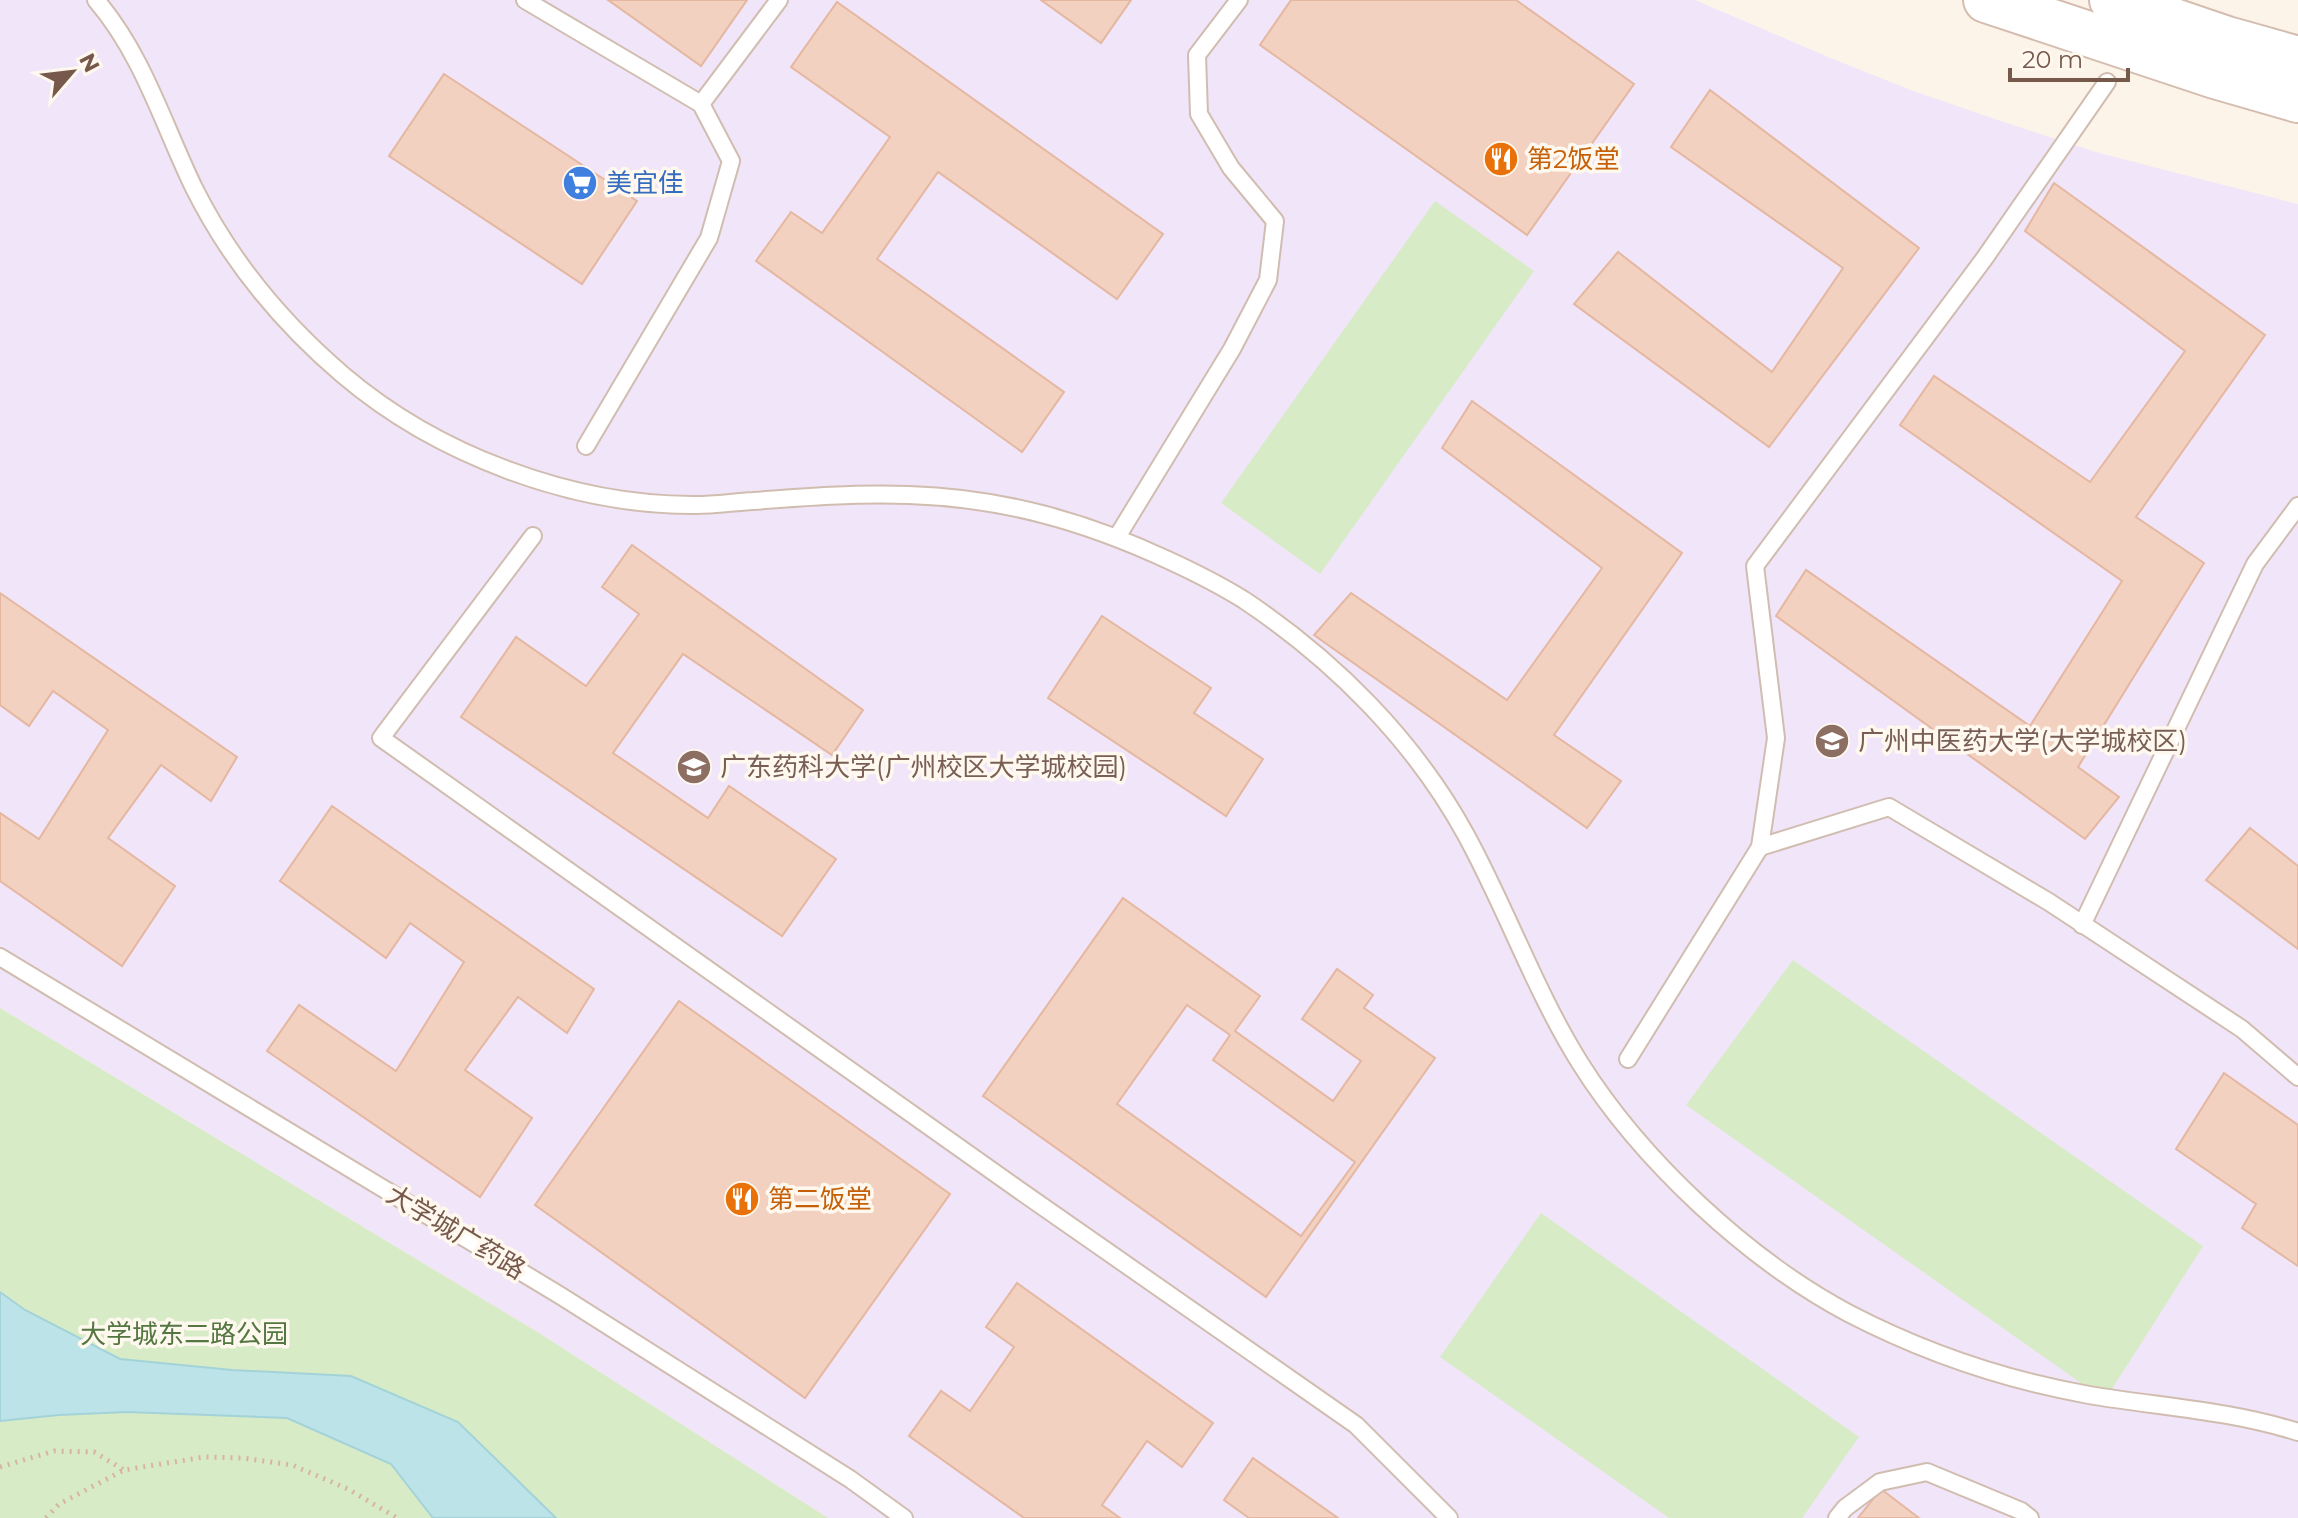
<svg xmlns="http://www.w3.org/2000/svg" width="2298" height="1518" viewBox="0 0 2298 1518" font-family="Montserrat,'Noto Sans SC',sans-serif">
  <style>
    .education { fill: #f1e5f9 }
    .green { fill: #d7ebc6 }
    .water { fill: #bce3e7; stroke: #a3d3d9; stroke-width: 2 }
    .building { fill: #f2d1c0; stroke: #e5b7a0; stroke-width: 2; fill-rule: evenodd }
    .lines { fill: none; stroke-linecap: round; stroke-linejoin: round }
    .service-casing { stroke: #d1bdb0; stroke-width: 20 }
    .secondary-casing { stroke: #d4bdae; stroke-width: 48 }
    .path { stroke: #d8b4a3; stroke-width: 5; stroke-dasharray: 2 6; stroke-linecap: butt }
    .service { stroke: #fff; stroke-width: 16 }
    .secondary { stroke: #fff; stroke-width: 44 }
    .labels { text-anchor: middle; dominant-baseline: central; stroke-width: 7; stroke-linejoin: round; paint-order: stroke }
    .food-label { font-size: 26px; fill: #c56008; stroke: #fff8ef; text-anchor: start }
    .shop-label { font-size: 26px; fill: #366cbe; stroke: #fff8ef; text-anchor: start }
    .education-label { font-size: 26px; fill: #785e54; stroke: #fff8ef; text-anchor: start }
    .street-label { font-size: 26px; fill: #77594c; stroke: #fff8ef }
    .park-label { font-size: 26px; fill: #547741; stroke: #fff8ef }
  </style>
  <rect width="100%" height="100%" fill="#fdf4e9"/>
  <polygon class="education" points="0,0 1695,0 1833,59 1916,92 2004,122 2099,153 2298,204 2298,1518 828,1518 539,1333 0,1008"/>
  <g class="green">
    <polygon points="1435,201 1534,271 1320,574 1221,503"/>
    <polygon points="1793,960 2203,1246 2105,1400 1686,1105"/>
    <polygon points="0,1008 539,1333 828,1518 0,1518"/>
    <polygon points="1541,1213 1859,1437 1802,1518 1669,1518 1440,1357"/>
  </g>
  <polygon class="water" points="0,1292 25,1310 120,1359 232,1370 351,1376 458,1422 556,1518 433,1518 391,1464 287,1418 127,1412 59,1415 0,1421"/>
  <g class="building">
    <polygon points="608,0 747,0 701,66"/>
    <polygon points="1041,0 1131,0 1101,43"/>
    <polygon points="1291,0 1516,0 1634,84 1527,235 1260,45"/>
    <polygon points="837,2 1163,234 1117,299 938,172 877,259 1064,392 1022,452 756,261 791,212 822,233 890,137 791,67"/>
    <polygon points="444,74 637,201 582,284 389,156"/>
    <polygon points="1710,90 1919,248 1769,447 1574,304 1618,252 1772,372 1843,268 1671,147"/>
    <polygon points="2054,183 2265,335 2136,517 2204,563 2078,767 2119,797 2085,839 1776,616 1806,570 2030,726 2122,581 1900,425 1934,376 2090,482 2185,351 2025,231"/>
    <polygon points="1472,401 1682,553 1554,735 1621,781 1587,828 1314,635 1351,593 1507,700 1602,568 1442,448"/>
    <polygon points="632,545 863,710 832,755 683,654 613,753 708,818 729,786 836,859 782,936 461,717 516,637 586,686 639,614 602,587"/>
    <polygon points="0,593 237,757 211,801 161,765 108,838 175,886 122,966 0,881 0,813 39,839 108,730 53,691 29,726 0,705"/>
    <polygon points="1102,616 1211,688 1194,713 1263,759 1226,816 1048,698"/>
    <polygon points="332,806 594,989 567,1033 518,997 465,1070 532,1118 480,1197 267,1051 299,1005 396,1071 464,962 410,923 386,958 280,881"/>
    <polygon points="2250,828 2298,866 2298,949 2206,880"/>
    <path d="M1123,898L1260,996L1235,1031L1333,1101L1361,1061L1302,1019L1337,969L1373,995L1364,1008L1435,1058L1266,1297L983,1096ZM1187,1005L1230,1035L1213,1060L1355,1162L1301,1236L1117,1104Z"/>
    <polygon points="679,1001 950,1194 805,1398 535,1205"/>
    <polygon points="2224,1073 2298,1125 2298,1266 2242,1228 2256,1204 2176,1149"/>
    <polygon points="1017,1283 1213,1423 1182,1467 1147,1441 1102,1505 1120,1518 1024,1518 909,1436 941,1391 970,1411 1014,1347 986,1327"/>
    <polygon points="1253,1458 1338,1518 1249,1518 1224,1500"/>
    <polygon points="1881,1489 1919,1518 1858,1518"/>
  </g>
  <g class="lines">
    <g class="service-casing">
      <g id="service">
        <path d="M96,0C143,55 163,124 194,188C230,260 282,323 343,375C437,455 573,506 696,505C715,505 734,502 753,501C805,497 857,493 909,495C1002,498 1084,521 1168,560C1194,572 1220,585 1244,600C1334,660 1414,740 1466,835C1507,910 1535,991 1580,1063C1641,1160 1747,1259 1848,1313C1923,1352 2005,1380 2089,1395C2160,1407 2228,1410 2298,1432"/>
        <polyline points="525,0 701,104 731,161 709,238 586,446"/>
        <polyline points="701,104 779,0"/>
        <polyline points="533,536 381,738 1019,1190 1356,1425 1449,1518"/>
        <polyline points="1117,537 1232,349 1268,280 1275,221 1231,168 1199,114 1197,55 1239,0"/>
        <polyline points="1760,847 1889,807 2049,902 2242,1029 2298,1077"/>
        <polyline points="2082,925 2255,564 2298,506"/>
        <polyline points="0,957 561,1296 850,1479 904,1518"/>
        <polyline points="1628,1059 1760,847 1776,738 1755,566 1984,259 2107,82"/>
        <polyline points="1837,1518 1845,1508 1880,1482 1927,1472 2021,1511 2030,1518"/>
      </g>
    </g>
    <g class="secondary-casing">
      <g id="secondary">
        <polyline points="1986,0 2215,76 2298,100"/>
        <polyline points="2112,0 2227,39 2298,59"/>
      </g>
    </g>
    <g class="path">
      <polyline points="0,1467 54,1451 94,1452 124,1470"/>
      <polyline points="46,1518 59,1504 124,1470 204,1457 243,1458 292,1465 348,1489 397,1518"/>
    </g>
    <use href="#service" class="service"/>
    <use href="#secondary" class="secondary"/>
  </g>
  <defs>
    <g id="restaurant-disc" transform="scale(1.8)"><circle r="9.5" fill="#e8710a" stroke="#fff8ef"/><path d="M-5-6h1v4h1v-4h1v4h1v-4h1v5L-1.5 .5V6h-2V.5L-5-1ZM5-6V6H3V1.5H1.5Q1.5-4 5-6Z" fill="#fff"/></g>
    <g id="supermarket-disc" transform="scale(1.8)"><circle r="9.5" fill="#3f7fe0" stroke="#fff8ef"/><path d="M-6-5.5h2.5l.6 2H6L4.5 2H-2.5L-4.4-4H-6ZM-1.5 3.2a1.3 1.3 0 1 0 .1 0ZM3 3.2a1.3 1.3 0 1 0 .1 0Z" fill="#fff"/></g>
    <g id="university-disc" transform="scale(1.8)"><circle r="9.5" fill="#8d6e63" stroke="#fff8ef"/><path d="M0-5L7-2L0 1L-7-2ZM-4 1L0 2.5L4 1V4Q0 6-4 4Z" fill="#fff"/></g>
  </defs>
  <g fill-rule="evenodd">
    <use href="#restaurant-disc" x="1501" y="159"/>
    <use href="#supermarket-disc" x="580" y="183"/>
    <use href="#university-disc" x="1832" y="741"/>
    <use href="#university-disc" x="694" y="767"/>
    <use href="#restaurant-disc" x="742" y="1199"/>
  </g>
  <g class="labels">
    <g class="food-label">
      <text x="1527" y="159">第2饭堂</text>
      <text x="768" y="1199">第二饭堂</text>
    </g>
    <g class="shop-label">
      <text x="606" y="183">美宜佳</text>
    </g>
    <g class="education-label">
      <text x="1858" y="741">广州中医药大学(大学城校区)</text>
      <text x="720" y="767">广东药科大学(广州校区大学城校园)</text>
    </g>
    <g class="street-label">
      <text transform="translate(456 1232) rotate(31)">大学城广药路</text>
    </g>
    <g class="park-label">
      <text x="184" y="1334">大学城东二路公园</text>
    </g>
  </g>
  <g transform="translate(72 72) rotate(62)" stroke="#fff8ef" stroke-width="6" paint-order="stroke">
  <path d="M0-6L14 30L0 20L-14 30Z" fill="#77594c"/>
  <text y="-12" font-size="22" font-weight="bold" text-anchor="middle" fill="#77594c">N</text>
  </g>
  <path d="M2010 68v12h118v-12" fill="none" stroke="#77594c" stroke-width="4"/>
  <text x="2022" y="68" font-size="24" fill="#77594c" stroke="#fff8ef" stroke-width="6" paint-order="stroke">20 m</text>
</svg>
